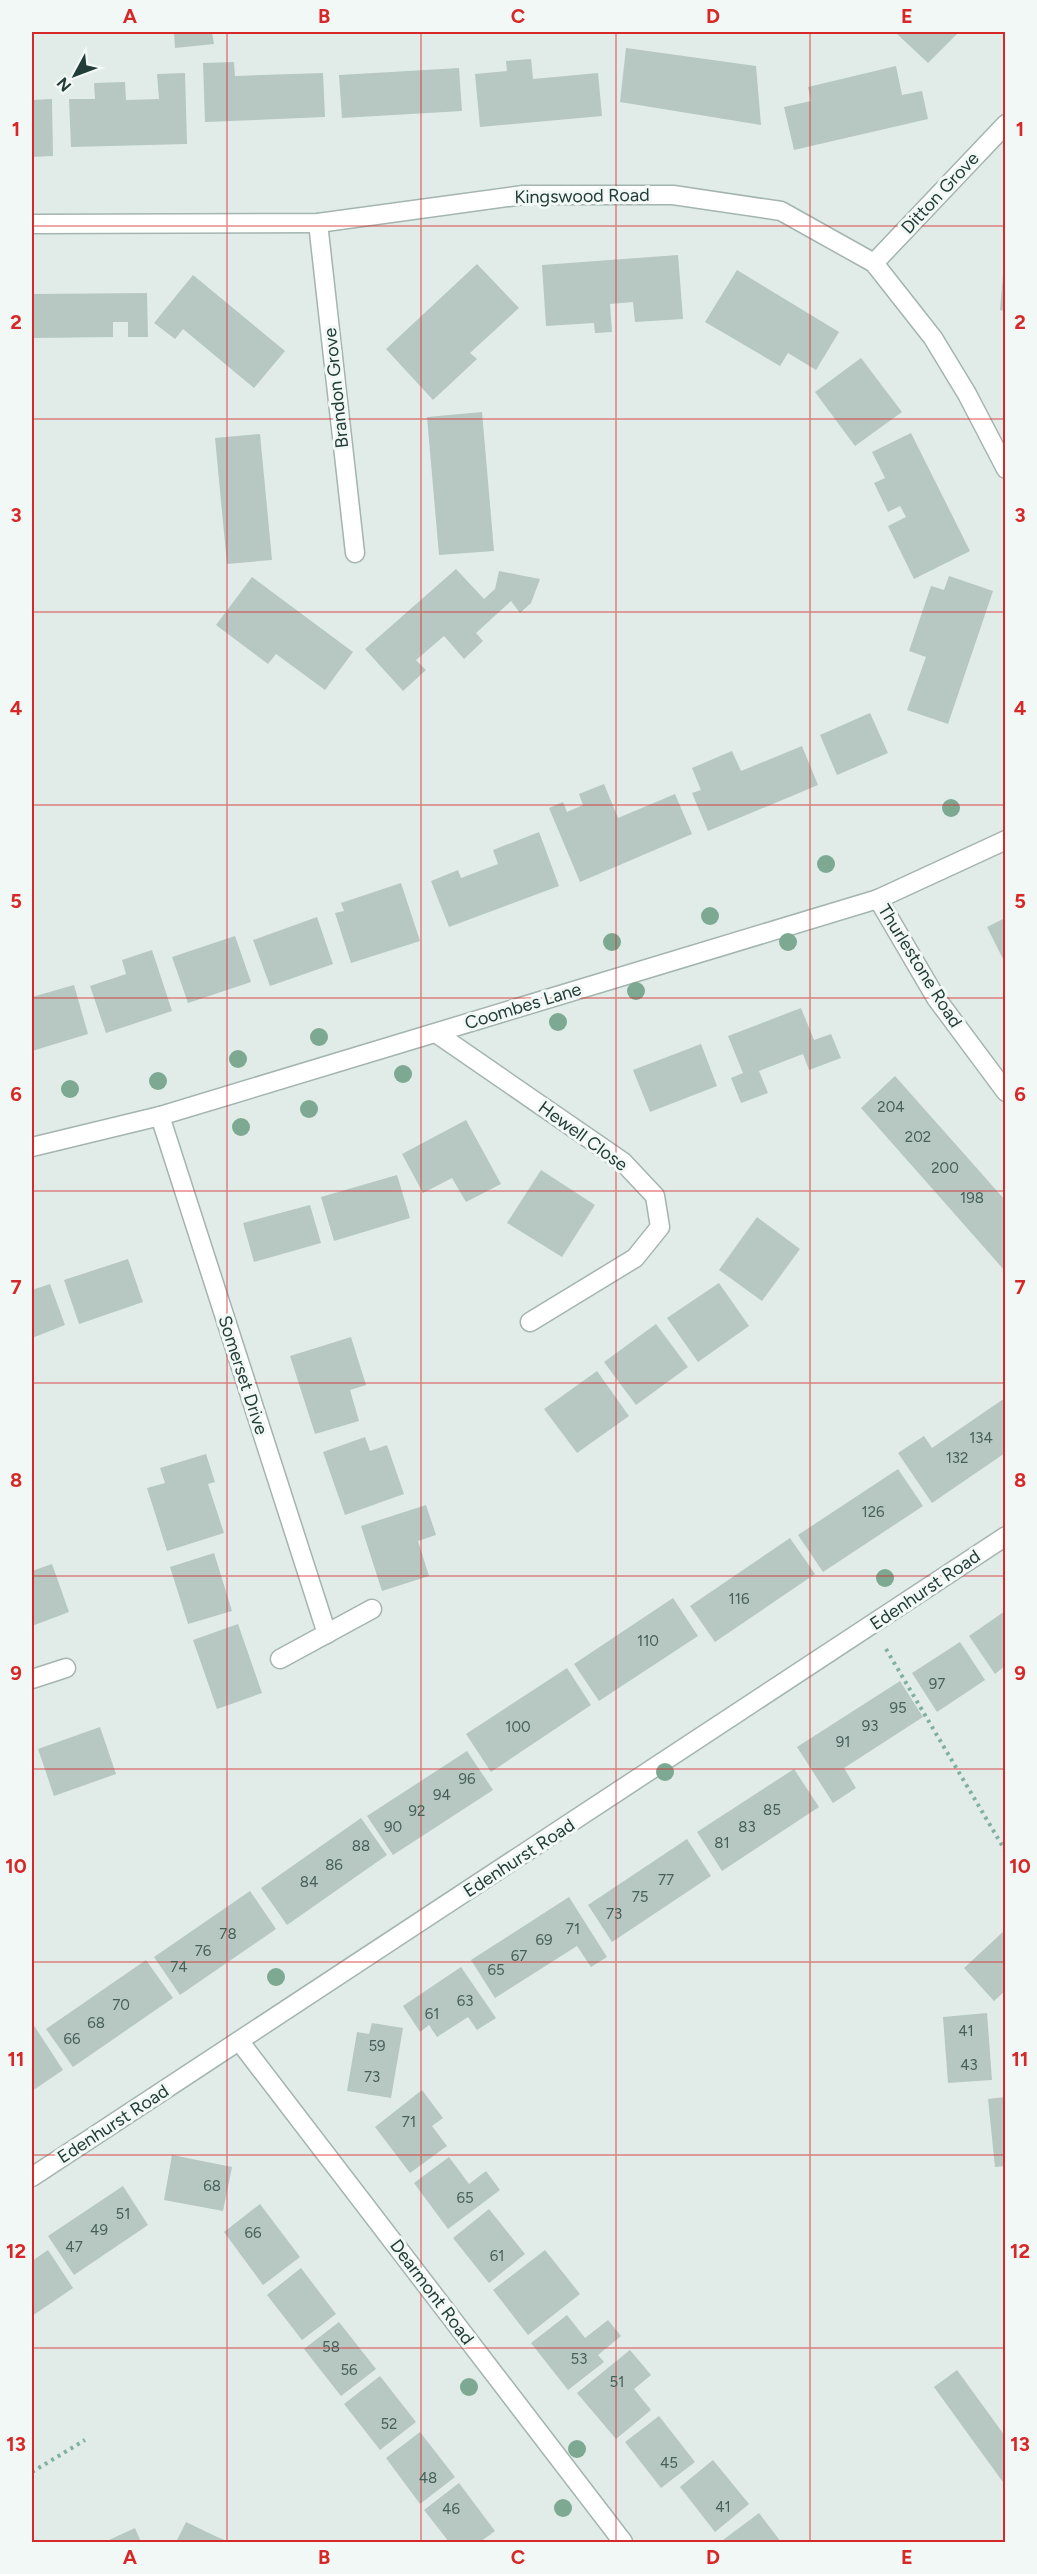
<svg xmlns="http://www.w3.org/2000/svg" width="1037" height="2574" viewBox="0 0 1037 2574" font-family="Figtree,sans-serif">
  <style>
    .building { fill: #b7c7c1 }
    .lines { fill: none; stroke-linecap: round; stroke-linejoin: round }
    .minor-casing { stroke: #a4b4af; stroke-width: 21 }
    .path { stroke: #82afa4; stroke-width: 4; stroke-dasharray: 3 4.5; stroke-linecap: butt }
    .minor { stroke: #fff; stroke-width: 18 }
    .tree { fill: #7da992 }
    .grid { fill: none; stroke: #d62828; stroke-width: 1.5; stroke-opacity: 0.55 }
    .labels { text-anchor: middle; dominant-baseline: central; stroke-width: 6; stroke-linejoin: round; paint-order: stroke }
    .number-label { font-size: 15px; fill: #47605a }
    .street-label { font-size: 18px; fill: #223d37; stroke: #f2f8f5 }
    .neatline { fill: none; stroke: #d62828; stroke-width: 2 }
    .grid-label { font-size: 20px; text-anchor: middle; font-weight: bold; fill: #d62828 }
  </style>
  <rect width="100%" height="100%" fill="#e1ece8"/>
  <g class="building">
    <polygon points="174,32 212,32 214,44 175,48"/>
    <polygon points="895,32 959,32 928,63"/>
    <polygon points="626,48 756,66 761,125 620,102"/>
    <polygon points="531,59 533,79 598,73 602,116 480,127 475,74 507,71 506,61"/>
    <polygon points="234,62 235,76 323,73 325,117 205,122 203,63"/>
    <polygon points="896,66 902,95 922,91 928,119 794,150 784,107 811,101 808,87"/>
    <polygon points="459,68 462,111 342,118 339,75"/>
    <polygon points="185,73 187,144 71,147 69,99 95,99 94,83 125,82 126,100 159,99 157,74"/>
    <polygon points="52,99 53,156 32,157 32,100"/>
    <polygon points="678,255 683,319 635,322 633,302 610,304 612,332 595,333 594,323 546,326 542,265"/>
    <polygon points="1004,263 1005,263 1005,311 1000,310"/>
    <polygon points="477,264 519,308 470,353 477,359 433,400 386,349"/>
    <polygon points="737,270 839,332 816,370 788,353 780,366 705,322"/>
    <polygon points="193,275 285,351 254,388 183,329 175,339 154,323"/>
    <polygon points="147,293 148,337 128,337 128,322 113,322 113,337 32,338 32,294"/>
    <polygon points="861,358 902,412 855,446 815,392"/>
    <polygon points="482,412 494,551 439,555 427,417"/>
    <polygon points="911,433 970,551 914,579 888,526 906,517 900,506 888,512 874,483 885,478 872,452"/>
    <polygon points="260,434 272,560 227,564 215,438"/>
    <polygon points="456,569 484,599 495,589 499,571 540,579 531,603 520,613 511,601 476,633 483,641 464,659 444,636 416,660 426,670 403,691 365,649"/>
    <polygon points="949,576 993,591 948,724 907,710 926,657 909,651 931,586 944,590"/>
    <polygon points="252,577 353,652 325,690 276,654 268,664 216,625"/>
    <polygon points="870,713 888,753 837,775 820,735"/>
    <polygon points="802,746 818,785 708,831 692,793 701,790 692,768 732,751 741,771"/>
    <polygon points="604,784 618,818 675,794 692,834 580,882 549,808 563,802 567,812 583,805 579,794"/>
    <polygon points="539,832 559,886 449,927 431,881 458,870 461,878 498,864 493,850"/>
    <polygon points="401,883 420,941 351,963 335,913 344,911 341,903"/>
    <polygon points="317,917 333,964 270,986 253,940"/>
    <polygon points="1005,918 1005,963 987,927"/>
    <polygon points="235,936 251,982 188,1003 172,957"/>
    <polygon points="152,950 172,1011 106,1033 90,986 126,974 122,960"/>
    <polygon points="74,985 88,1034 32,1051 32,997"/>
    <polygon points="801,1008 814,1040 831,1034 841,1058 809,1070 803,1054 759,1071 768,1093 741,1103 731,1078 743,1073 728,1036"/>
    <polygon points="701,1044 717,1086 650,1112 633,1070"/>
    <polygon points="895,1076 1005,1200 1005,1271 861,1108"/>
    <polygon points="466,1120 501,1184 466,1202 452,1178 423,1193 402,1154"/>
    <polygon points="541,1170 595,1205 562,1257 507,1223"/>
    <polygon points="397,1175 410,1218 334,1241 321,1197"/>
    <polygon points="310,1205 321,1243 254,1262 243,1223"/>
    <polygon points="757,1217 800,1249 762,1301 719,1270"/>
    <polygon points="128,1259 143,1302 79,1324 64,1280"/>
    <polygon points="719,1283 749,1326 698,1362 667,1318"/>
    <polygon points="50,1284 65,1325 32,1338 32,1290"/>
    <polygon points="656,1324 688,1367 636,1405 604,1362"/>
    <polygon points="351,1337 366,1385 350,1390 359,1421 315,1434 290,1356"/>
    <polygon points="597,1371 629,1416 577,1453 544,1409"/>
    <polygon points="1005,1398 1005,1453 932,1503 898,1453 924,1436 932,1448"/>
    <polygon points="365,1437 370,1451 387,1445 404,1494 345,1515 323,1452"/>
    <polygon points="206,1454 215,1482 208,1484 224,1533 167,1551 147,1488 165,1483 160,1468"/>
    <polygon points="898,1469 923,1506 823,1572 798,1535"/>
    <polygon points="426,1505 436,1535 418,1541 429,1576 382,1591 361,1526"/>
    <polygon points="790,1538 815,1574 715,1642 690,1606"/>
    <polygon points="214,1553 232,1611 188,1624 170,1567"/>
    <polygon points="52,1564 69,1612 32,1626 32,1571"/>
    <polygon points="673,1598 698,1636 599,1701 574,1664"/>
    <polygon points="1005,1611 1005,1666 995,1674 969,1636"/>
    <polygon points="238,1624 262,1693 217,1709 193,1640"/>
    <polygon points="960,1642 985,1680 937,1712 912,1673"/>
    <polygon points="567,1668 591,1705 491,1772 466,1734"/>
    <polygon points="900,1681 923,1717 844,1768 856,1788 833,1803 797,1747"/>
    <polygon points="100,1727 116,1774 54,1796 38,1749"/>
    <polygon points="467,1751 493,1790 393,1855 367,1816"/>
    <polygon points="794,1769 819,1807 722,1871 697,1832"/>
    <polygon points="361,1818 387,1855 287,1925 261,1888"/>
    <polygon points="687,1839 711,1876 612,1942 588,1905"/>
    <polygon points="250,1891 276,1929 180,1995 154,1957"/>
    <polygon points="569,1897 607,1957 591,1967 577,1946 495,1998 471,1960"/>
    <polygon points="1005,1930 1005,1991 994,2001 964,1968"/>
    <polygon points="146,1960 173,1998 73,2067 46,2029"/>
    <polygon points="461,1967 496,2018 477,2030 468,2017 437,2037 429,2025 420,2032 403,2006"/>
    <polygon points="987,2013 992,2080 948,2083 943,2017"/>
    <polygon points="372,2023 403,2028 391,2098 347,2091 357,2032 369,2034"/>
    <polygon points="33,2024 63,2070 32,2091 32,2025"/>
    <polygon points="422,2090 443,2118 432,2126 447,2146 410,2173 375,2127"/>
    <polygon points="1005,2097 1005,2166 995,2167 988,2099"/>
    <polygon points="172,2155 232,2167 223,2211 164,2200"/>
    <polygon points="449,2157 469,2184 486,2171 500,2190 448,2229 414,2183"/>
    <polygon points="123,2186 148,2225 74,2275 48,2236"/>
    <polygon points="260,2204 300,2257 263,2285 224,2232"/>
    <polygon points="489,2209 525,2254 489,2283 453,2238"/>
    <polygon points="48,2250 73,2288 32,2316 32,2261"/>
    <polygon points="545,2250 580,2294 528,2335 493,2290"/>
    <polygon points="301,2268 336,2314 302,2340 267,2295"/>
    <polygon points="567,2315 585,2338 608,2320 621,2336 598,2355 604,2362 568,2390 531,2343"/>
    <polygon points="339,2322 376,2369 341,2396 304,2349"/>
    <polygon points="630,2350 651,2375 634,2389 651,2410 616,2439 577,2393"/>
    <polygon points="957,2370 1005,2436 1005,2485 934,2387"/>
    <polygon points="380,2376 416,2422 380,2450 344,2404"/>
    <polygon points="659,2416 695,2462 661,2488 625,2442"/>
    <polygon points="420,2432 455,2477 420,2504 386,2458"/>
    <polygon points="713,2460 749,2504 715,2532 680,2487"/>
    <polygon points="459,2483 495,2531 480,2542 449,2542 424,2510"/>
    <polygon points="759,2513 781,2542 725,2542 723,2540"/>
    <polygon points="186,2522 215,2536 229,2542 176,2542"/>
    <polygon points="135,2528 141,2542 104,2542 109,2540"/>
  </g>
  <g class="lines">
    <g class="minor-casing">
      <g id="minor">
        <polyline points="318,223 355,553"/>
        <polyline points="32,224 318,223 523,195 673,195 781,211 874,263 933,338 967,394 1006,469"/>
        <polyline points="874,263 1006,124"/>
        <polyline points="878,899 936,998 1006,1092"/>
        <polyline points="436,1033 623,1162 655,1196 660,1227 635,1258 530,1322"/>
        <polyline points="160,1116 327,1634"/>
        <polyline points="32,1147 160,1116 878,899 1006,840"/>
        <polyline points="280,1659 372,1609"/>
        <polyline points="32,1679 66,1668"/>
        <polyline points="240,2042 623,2542"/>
        <polyline points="32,2177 1006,1536"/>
      </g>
    </g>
    <g class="path">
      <polyline points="886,1649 1006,1852"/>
      <polyline points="32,2472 85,2440"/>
    </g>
    <use href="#minor" class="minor"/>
  </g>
  <g class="tree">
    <circle cx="951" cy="808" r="9"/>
    <circle cx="826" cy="864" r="9"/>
    <circle cx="710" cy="916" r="9"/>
    <circle cx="612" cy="942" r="9"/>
    <circle cx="788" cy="942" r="9"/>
    <circle cx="636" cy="991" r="9"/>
    <circle cx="558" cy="1022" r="9"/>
    <circle cx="319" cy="1037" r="9"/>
    <circle cx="238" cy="1059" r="9"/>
    <circle cx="403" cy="1074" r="9"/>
    <circle cx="158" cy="1081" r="9"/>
    <circle cx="70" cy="1089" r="9"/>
    <circle cx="309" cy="1109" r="9"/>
    <circle cx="241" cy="1127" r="9"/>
    <circle cx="885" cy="1578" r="9"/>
    <circle cx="665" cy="1772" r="9"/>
    <circle cx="276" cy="1977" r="9"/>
    <circle cx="469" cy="2387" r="9"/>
    <circle cx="577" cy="2449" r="9"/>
    <circle cx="563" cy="2508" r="9"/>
  </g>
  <path class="grid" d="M227,32V2542M421,32V2542M616,32V2542M810,32V2542M32,226H1006M32,419H1006M32,612H1006M32,805H1006M32,998H1006M32,1191H1006M32,1383H1006M32,1576H1006M32,1769H1006M32,1962H1006M32,2155H1006M32,2348H1006"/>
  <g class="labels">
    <g class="number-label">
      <text x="891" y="1107">204</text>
      <text x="918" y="1137">202</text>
      <text x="945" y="1168">200</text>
      <text x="972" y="1198">198</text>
      <text x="981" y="1438">134</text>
      <text x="957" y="1458">132</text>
      <text x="873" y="1512">126</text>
      <text x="739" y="1599">116</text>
      <text x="648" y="1641">110</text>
      <text x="937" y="1684">97</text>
      <text x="898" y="1708">95</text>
      <text x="870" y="1726">93</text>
      <text x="518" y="1727">100</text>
      <text x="843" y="1742">91</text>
      <text x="467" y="1779">96</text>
      <text x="442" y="1795">94</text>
      <text x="772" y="1810">85</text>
      <text x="417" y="1811">92</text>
      <text x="393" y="1827">90</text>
      <text x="747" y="1827">83</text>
      <text x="722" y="1843">81</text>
      <text x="361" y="1846">88</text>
      <text x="334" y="1865">86</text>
      <text x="666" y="1880">77</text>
      <text x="309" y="1882">84</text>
      <text x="640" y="1897">75</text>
      <text x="614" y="1914">73</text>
      <text x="573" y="1929">71</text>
      <text x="228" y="1934">78</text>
      <text x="544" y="1940">69</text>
      <text x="203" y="1951">76</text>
      <text x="519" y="1956">67</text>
      <text x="179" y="1967">74</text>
      <text x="496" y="1970">65</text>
      <text x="465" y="2001">63</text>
      <text x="121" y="2005">70</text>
      <text x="432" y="2014">61</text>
      <text x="96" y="2023">68</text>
      <text x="966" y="2031">41</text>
      <text x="72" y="2039">66</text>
      <text x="377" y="2046">59</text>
      <text x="969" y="2065">43</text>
      <text x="372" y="2077">73</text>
      <text x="409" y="2122">71</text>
      <text x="212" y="2186">68</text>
      <text x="465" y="2198">65</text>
      <text x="123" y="2214">51</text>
      <text x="99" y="2230">49</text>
      <text x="253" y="2233">66</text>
      <text x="74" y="2247">47</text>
      <text x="497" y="2256">61</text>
      <text x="331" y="2347">58</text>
      <text x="579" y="2359">53</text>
      <text x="349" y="2370">56</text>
      <text x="617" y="2382">51</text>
      <text x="389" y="2424">52</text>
      <text x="669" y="2463">45</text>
      <text x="428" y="2478">48</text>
      <text x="723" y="2507">41</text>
      <text x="451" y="2509">46</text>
    </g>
    <g class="street-label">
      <text transform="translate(940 193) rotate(-47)">Ditton Grove</text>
      <text transform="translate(582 196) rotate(-1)">Kingswood Road</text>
      <text transform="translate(336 388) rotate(-96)">Brandon Grove</text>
      <text transform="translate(920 966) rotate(58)">Thurlestone Road</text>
      <text transform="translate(523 1006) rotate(-17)">Coombes Lane</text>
      <text transform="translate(583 1136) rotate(36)">Hewell Close</text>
      <text transform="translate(243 1375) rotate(72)">Somerset Drive</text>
      <text transform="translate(925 1590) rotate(-34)">Edenhurst Road</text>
      <text transform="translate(519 1858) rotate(-33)">Edenhurst Road</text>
      <text transform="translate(113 2124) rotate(-33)">Edenhurst Road</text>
      <text transform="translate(432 2292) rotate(53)">Dearmont Road</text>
    </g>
  </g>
  <rect width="1037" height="2574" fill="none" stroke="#f2f8f5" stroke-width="66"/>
  <g transform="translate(75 75) rotate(229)" stroke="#f2f8f5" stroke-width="4.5" paint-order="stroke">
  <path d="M0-4.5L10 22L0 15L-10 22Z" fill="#223d37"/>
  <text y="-9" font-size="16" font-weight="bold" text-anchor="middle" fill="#223d37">N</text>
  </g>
  <rect x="33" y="33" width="971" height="2508" class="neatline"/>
  <g class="grid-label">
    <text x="130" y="23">A</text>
    <text x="324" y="23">B</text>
    <text x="518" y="23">C</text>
    <text x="713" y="23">D</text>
    <text x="907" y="23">E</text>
    <text x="16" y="136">1</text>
    <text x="1020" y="136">1</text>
    <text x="16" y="329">2</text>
    <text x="1020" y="329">2</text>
    <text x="16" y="522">3</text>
    <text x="1020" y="522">3</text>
    <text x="16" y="715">4</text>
    <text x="1020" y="715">4</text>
    <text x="16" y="908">5</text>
    <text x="1020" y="908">5</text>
    <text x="16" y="1101">6</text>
    <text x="1020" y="1101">6</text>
    <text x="16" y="1294">7</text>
    <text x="1020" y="1294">7</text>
    <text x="16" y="1487">8</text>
    <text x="1020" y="1487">8</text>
    <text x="16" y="1680">9</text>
    <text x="1020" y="1680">9</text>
    <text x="16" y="1873">10</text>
    <text x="1020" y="1873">10</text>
    <text x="16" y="2066">11</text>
    <text x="1020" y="2066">11</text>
    <text x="16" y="2258">12</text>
    <text x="1020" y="2258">12</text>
    <text x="16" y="2451">13</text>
    <text x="1020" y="2451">13</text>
    <text x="130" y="2564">A</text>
    <text x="324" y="2564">B</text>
    <text x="518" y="2564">C</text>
    <text x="713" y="2564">D</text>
    <text x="907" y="2564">E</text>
  </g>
</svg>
